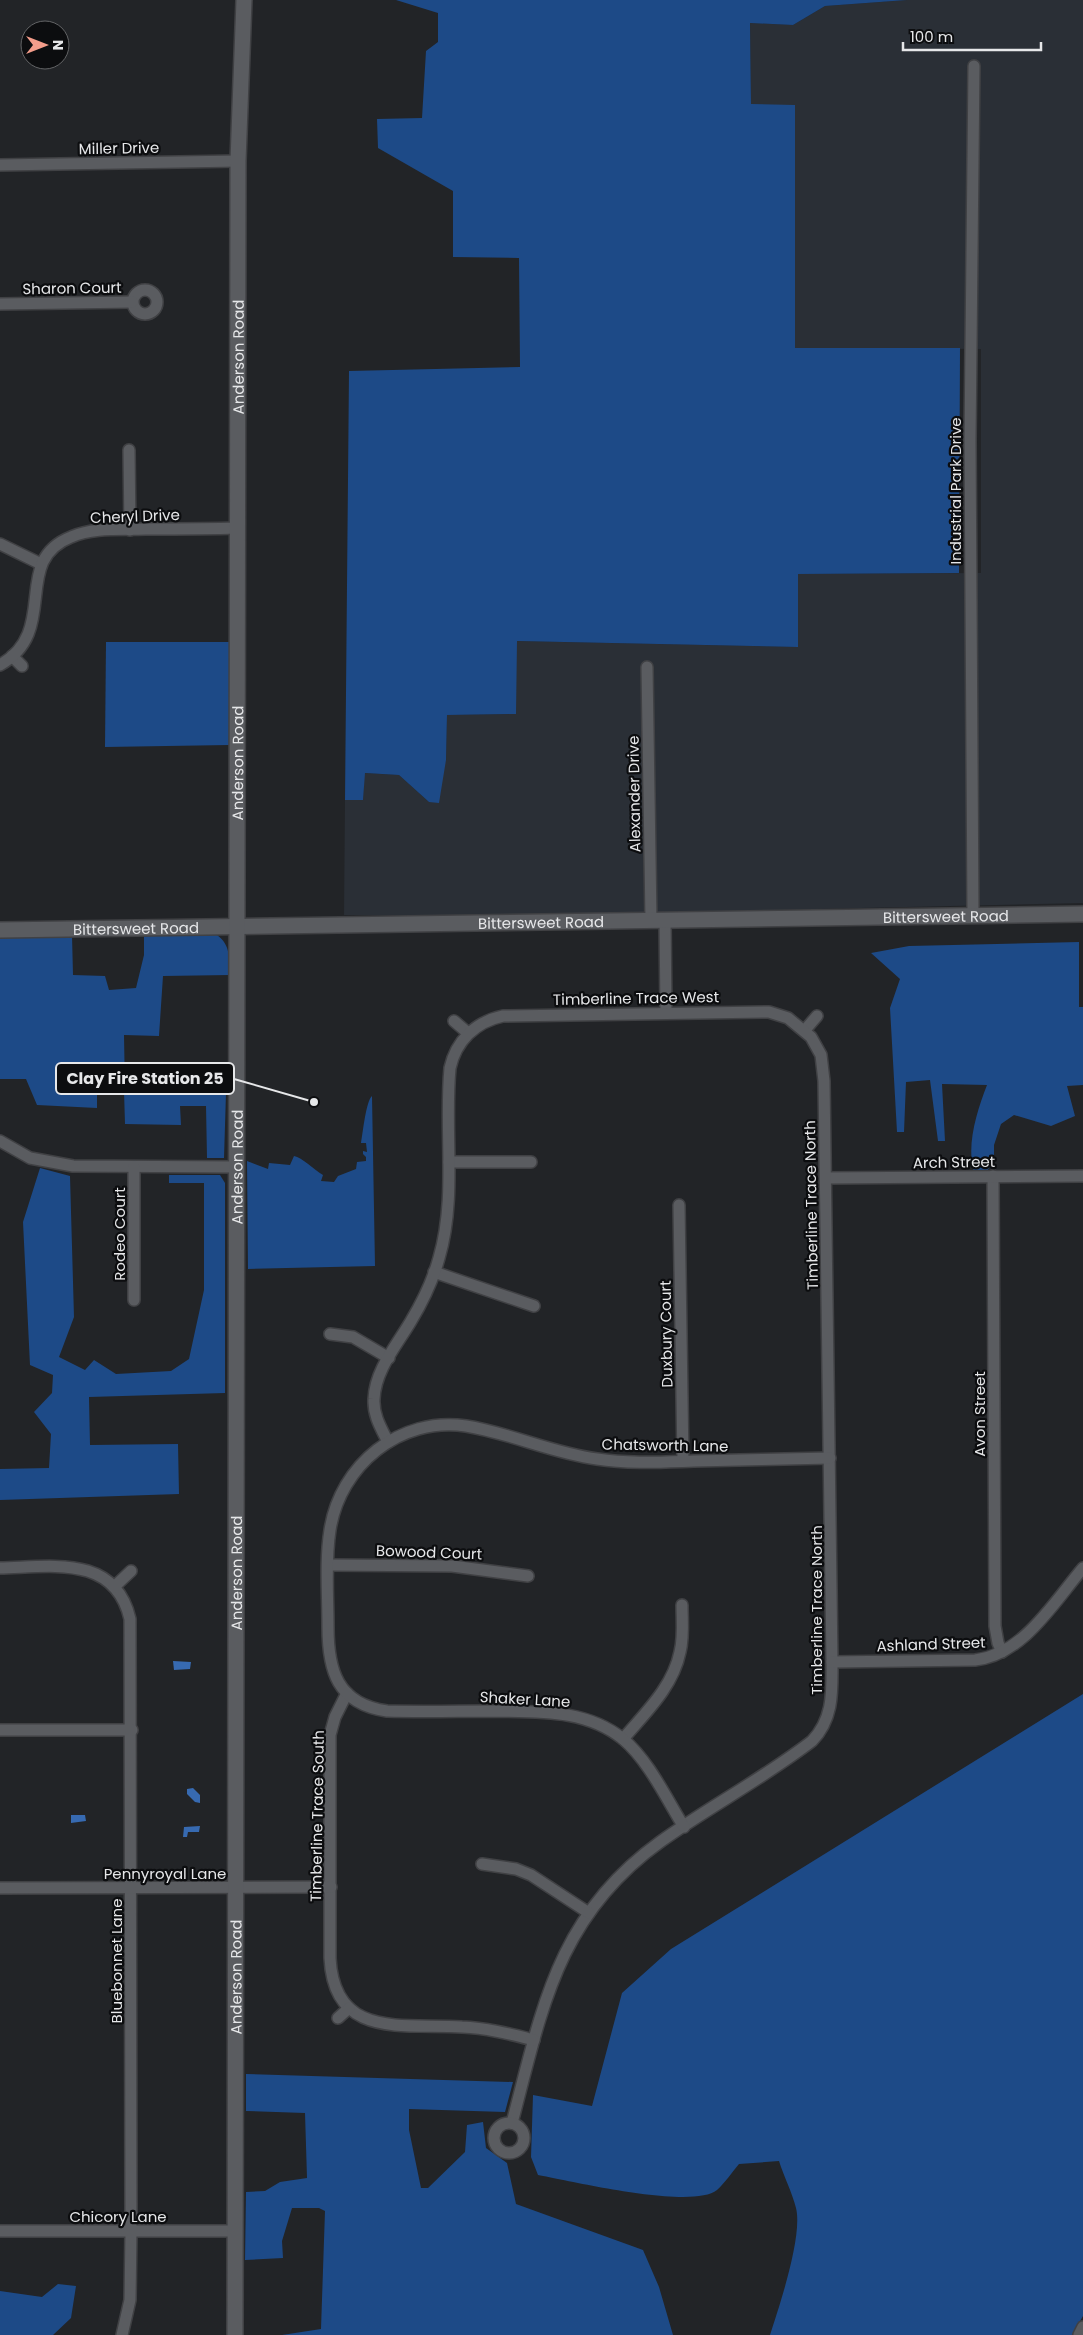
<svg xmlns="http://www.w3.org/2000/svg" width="1083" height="2335" viewBox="0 0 1083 2335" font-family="Poppins,sans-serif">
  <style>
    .built { fill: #2a2f36 }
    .green { fill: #1d4a87 }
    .water { fill: #376ab1 }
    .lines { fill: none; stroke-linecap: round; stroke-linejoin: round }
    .street-casing { stroke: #404144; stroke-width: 14 }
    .secondary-casing { stroke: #404144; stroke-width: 18 }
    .street { stroke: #5a5c60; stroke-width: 11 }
    .secondary { stroke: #5a5c60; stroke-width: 15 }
    .labels { text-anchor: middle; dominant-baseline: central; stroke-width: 4.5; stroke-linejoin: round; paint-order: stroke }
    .street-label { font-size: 15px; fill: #e6e7e9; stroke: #0c0d0f }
    .leader { fill: none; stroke: #e6e7e9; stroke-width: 2 }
    .callout-dot { fill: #e6e7e9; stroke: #0c0d0f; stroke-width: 2 }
    .callout { fill: #0c0d0f; stroke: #e6e7e9; stroke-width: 2 }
    .callout-label { font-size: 16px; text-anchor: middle; font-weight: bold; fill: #e6e7e9 }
  </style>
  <rect width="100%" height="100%" fill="#222427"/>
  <polygon class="built" points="907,0 1083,0 1083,903 516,916 344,915 345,800 363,800 364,773 399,775 429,802 446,760 447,715 516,714 516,641 798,647 798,574 981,573 981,349 795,348 795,105 751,105 750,23 793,25 825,6"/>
  <g class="green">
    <polygon points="396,0 907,0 825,6 793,25 750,23 751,104 795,105 795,348 960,348 959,573 798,574 798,647 517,641 516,714 447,715 446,760 439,803 429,802 399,775 365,773 363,800 345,800 349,371 520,367 519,258 453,257 453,191 378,148 377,119 422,118 426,51 438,42 438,13"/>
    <polygon points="106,642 229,642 229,745 105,747"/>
    <path d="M72,935L73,975L105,976L109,990L136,988L144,955V935H217C231,945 229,959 230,975L163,976L159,1036L124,1035L125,1091L226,1093L224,1158H207L206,1106H180L181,1125L125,1124L124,1091H97V1108L37,1105L26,1079H0V938Z"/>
    <path d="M1079,942V1007H1083V1085L1067,1086L1075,1116L1051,1126L1014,1115L1001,1124L994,1145V1162L986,1172H974C966,1145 977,1111 987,1085L942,1084L945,1141H938L930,1080L906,1082L904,1132H897L890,1008L900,979L871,953L909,946Z"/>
    <path d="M372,1096L375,1266L248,1269L247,1161L268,1169L269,1163L290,1165L294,1156C302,1157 314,1170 323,1175L321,1181L334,1182L338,1176L356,1169L357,1162L366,1161V1157L363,1154V1151L367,1152L366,1143H361C363,1132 366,1101 372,1096Z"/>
    <polygon points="40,1168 70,1176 74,1317 59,1357 85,1370 94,1360 116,1374 171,1371 189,1359 204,1290 204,1183 169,1183 169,1175 220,1175 225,1183 225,1393 89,1397 90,1445 178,1444 179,1494 0,1500 0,1469 49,1468 51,1434 34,1412 52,1393 53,1375 30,1365 23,1222"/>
    <path d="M1083,1694V2316L1072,2335H770C779,2307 803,2236 796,2208C792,2192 784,2177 779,2161L739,2164C732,2172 725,2183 717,2190C692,2210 571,2181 538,2175L531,2157L533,2095L592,2106L622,1993L671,1949Z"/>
    <polygon points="246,2074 513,2082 505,2112 409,2109 409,2130 421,2188 428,2188 465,2152 467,2125 483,2122 486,2148 507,2163 516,2204 643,2250 659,2287 673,2335 282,2335 321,2329 325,2211 319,2208 292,2208 282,2241 283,2258 245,2260 246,2192 265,2191 280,2182 307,2178 305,2113 246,2111"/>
    <polygon points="58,2284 76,2286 71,2318 53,2335 0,2335 0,2291 42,2297"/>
  </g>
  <g class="water">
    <polygon points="173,1661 191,1662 190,1669 174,1670"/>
    <polygon points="193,1788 200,1795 200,1803 195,1802 187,1794 187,1789"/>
    <polygon points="71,1815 85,1815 86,1821 71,1823"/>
    <polygon points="200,1826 199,1832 188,1832 187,1837 183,1837 184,1827"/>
  </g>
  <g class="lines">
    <g class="street-casing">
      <g id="street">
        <polyline points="0,165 238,161"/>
        <circle cx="145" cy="302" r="12"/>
        <polyline points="0,304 132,302"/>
        <polyline points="129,450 130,530"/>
        <polyline points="0,544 41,564"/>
        <polyline points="12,656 22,666"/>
        <path d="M0,665C61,630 10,561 71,537C94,527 121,530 146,529C176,529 207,529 237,528"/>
        <polyline points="647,667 651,920"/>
        <polyline points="973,915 970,440 974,66"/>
        <polyline points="665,920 666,1012"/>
        <polyline points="454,1021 468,1033"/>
        <polyline points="805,1030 817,1016"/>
        <polyline points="0,1141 30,1158 73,1166 237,1167"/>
        <polyline points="449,1162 531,1162"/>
        <polyline points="134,1167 134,1300"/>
        <polyline points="993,1176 995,1626 998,1643 1002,1652"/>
        <polyline points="826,1178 1083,1176"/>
        <polyline points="679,1205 683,1461"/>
        <polyline points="434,1272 534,1306"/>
        <polyline points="330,1334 353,1337 389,1358"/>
        <path d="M388,1442C381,1428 373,1415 374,1399C375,1370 397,1345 411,1321C423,1301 433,1280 439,1258C457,1197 444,1131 450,1068C456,1041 475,1022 503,1016L769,1012L788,1018L811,1037L821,1055L824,1081L832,1662C832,1691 834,1718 812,1741C764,1778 709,1807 660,1842C557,1916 542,2009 512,2123"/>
        <polyline points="328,1565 452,1566 528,1576"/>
        <path d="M0,1568C51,1567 115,1554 130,1619L131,2231L130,2300L122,2335"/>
        <polyline points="114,1587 131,1571"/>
        <path d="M832,1662L975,1660C1023,1655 1054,1602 1083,1568"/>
        <path d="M347,1693L335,1717L330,1735V1958C334,2040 404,2023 462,2027C487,2028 510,2034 534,2040"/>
        <polyline points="0,1730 132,1730"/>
        <path d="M623,1739C645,1713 673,1687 680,1652C684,1637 682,1621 682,1605"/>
        <path d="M684,1827C666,1798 649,1761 623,1739C586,1709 539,1712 494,1711C459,1711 423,1712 387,1711C337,1704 328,1670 328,1627C328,1595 325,1561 330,1530C340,1465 400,1416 466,1426C510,1433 552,1453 597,1459C629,1464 662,1462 694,1461C739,1460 785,1459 830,1458"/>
        <polyline points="482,1864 516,1869 531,1875 589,1913"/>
        <polyline points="0,1888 331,1887"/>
        <polyline points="338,2018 349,2008"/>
        <circle cx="509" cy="2138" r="15"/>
        <polyline points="0,2231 236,2231"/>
        <polyline points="1079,2335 1083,2327"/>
      </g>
    </g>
    <g class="secondary-casing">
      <g id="secondary">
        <path id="s1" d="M0,930L1083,914"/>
        <path id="s2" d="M235,2335L238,161L244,0"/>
      </g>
    </g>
    <use href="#street" class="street"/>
    <use href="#secondary" class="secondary"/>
  </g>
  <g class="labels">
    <g class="street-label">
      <text transform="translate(119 148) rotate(-1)">Miller Drive</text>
      <text transform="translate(72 288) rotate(-1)">Sharon Court</text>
      <text stroke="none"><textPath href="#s2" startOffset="1978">Anderson Road</textPath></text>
      <text transform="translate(955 491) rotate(-90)">Industrial Park Drive</text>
      <text transform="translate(135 516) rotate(-2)">Cheryl Drive</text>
      <text stroke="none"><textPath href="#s2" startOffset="1572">Anderson Road</textPath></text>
      <text transform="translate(634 794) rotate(-91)">Alexander Drive</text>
      <text stroke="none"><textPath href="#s1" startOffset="946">Bittersweet Road</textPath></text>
      <text stroke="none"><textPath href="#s1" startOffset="541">Bittersweet Road</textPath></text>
      <text stroke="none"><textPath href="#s1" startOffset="136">Bittersweet Road</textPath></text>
      <text transform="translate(636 998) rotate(-1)">Timberline Trace West</text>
      <text transform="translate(954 1162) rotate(-1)">Arch Street</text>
      <text stroke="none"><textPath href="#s2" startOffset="1168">Anderson Road</textPath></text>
      <text transform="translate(811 1205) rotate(-91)">Timberline Trace North</text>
      <text transform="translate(119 1234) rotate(-90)">Rodeo Court</text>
      <text transform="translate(666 1334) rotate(-91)">Duxbury Court</text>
      <text transform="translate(979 1414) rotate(-90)">Avon Street</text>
      <text transform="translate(665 1445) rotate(1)">Chatsworth Lane</text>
      <text transform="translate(429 1552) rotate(2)">Bowood Court</text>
      <text stroke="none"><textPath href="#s2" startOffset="762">Anderson Road</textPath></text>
      <text transform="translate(816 1610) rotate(-90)">Timberline Trace North</text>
      <text transform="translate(931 1644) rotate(-2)">Ashland Street</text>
      <text transform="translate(525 1699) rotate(3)">Shaker Lane</text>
      <text transform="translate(317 1816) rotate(-89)">Timberline Trace South</text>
      <text x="165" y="1873">Pennyroyal Lane</text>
      <text transform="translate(116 1961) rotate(-90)">Bluebonnet Lane</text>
      <text stroke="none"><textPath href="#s2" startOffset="358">Anderson Road</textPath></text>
      <text x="118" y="2216">Chicory Lane</text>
    </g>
  </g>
  <path class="leader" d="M314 1102L234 1079"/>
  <circle class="callout-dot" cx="314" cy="1102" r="5"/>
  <rect class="callout" x="56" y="1063" width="178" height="31" rx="5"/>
  <g class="callout-label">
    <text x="145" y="1084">Clay Fire Station 25</text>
  </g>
  <g transform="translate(45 45) rotate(90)"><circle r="24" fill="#0c0d0f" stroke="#636466"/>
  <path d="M0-4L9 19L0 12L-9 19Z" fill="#f49d8b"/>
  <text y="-8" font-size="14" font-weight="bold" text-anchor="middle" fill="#e6e7e9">N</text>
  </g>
  <path d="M903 42v8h138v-8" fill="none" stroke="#e6e7e9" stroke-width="2.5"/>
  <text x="910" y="42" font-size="15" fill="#e6e7e9" stroke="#0c0d0f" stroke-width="4" paint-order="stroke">100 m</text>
</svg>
